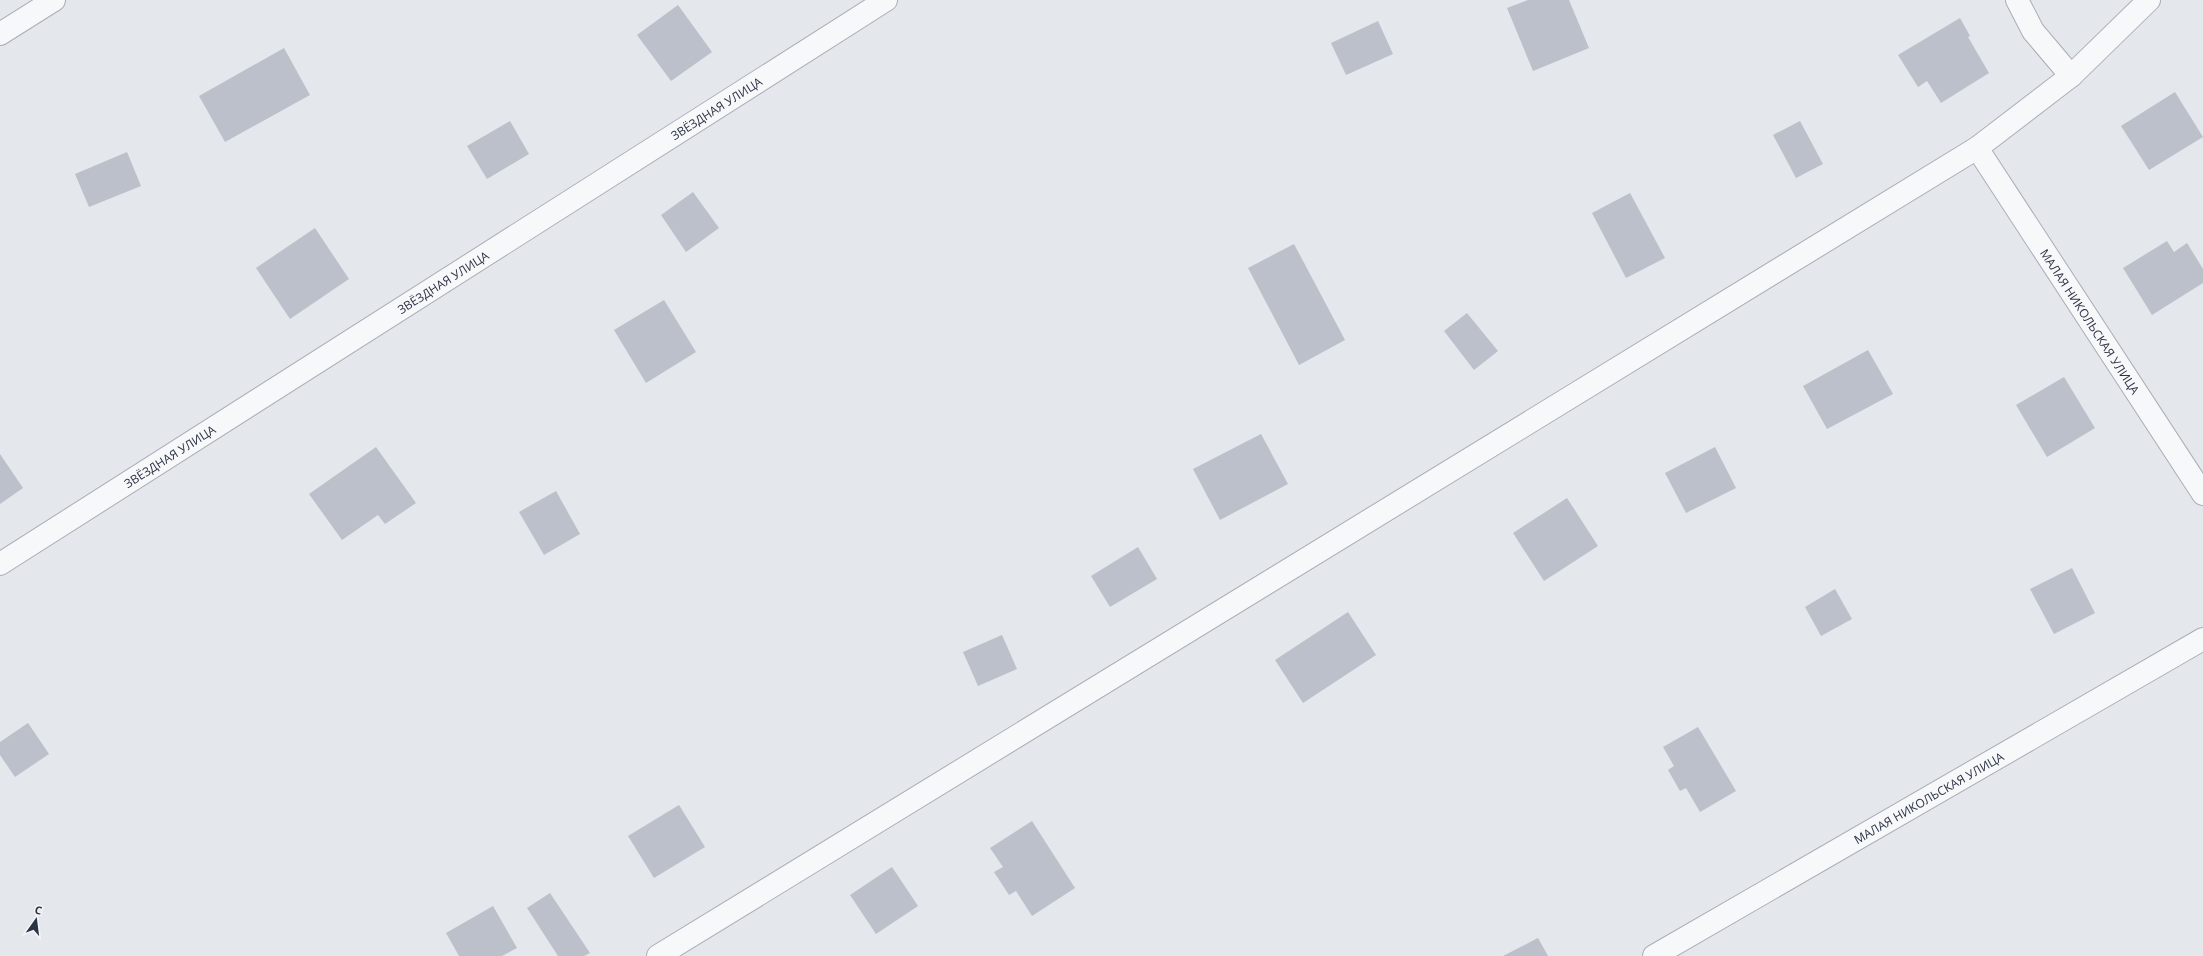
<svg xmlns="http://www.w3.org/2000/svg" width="2203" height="956" viewBox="0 0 2203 956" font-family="'Open Sans',sans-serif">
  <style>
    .building { fill: #bbc0ca }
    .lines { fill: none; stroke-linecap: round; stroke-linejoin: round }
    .minor-casing { stroke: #a9aeb7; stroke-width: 24 }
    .minor { stroke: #f7f8fa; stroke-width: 22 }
    .labels { text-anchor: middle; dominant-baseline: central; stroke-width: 4; stroke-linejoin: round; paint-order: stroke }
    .street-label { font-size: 12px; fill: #2b3445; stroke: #f4f6f9 }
  </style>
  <rect width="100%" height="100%" fill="#e4e7ec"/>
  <g class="building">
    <polygon points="1528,0 1569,0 1589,48 1533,71 1507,8"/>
    <polygon points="678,5 712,52 671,81 637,35"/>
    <polygon points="1960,18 1970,36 1968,37 1989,73 1941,103 1927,81 1918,87 1898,55"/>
    <polygon points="1378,21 1393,54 1346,75 1331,43"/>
    <polygon points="284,48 310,95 225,142 199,96"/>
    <polygon points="2175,92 2203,137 2149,170 2121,126"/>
    <polygon points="510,121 529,154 487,179 467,146"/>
    <polygon points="1800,121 1823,164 1796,178 1773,135"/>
    <polygon points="127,152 141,186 89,207 75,174"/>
    <polygon points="693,192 719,228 686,252 661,215"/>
    <polygon points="1630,193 1665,258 1626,278 1592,213"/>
    <polygon points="315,228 349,279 290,319 256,268"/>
    <polygon points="2167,241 2174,252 2187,243 2203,269 2203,283 2152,315 2123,268"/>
    <polygon points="1294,244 1345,340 1299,365 1248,268"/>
    <polygon points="664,300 696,352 646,383 614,330"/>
    <polygon points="1467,313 1498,351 1474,370 1444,331"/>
    <polygon points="1868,350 1893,394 1827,429 1803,386"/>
    <polygon points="2064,377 2095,428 2047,457 2016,405"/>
    <polygon points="1261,434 1288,484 1220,520 1193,469"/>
    <polygon points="376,447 416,503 385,524 378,515 342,540 309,494"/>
    <polygon points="1715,447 1736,488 1686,513 1665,473"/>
    <polygon points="0,454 23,488 0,504"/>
    <polygon points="556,491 580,534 544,555 519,512"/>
    <polygon points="1567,498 1598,546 1544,581 1513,533"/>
    <polygon points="1138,547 1157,579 1110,607 1091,576"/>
    <polygon points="2072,568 2095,613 2054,634 2030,589"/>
    <polygon points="1835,589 1852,619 1821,636 1805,607"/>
    <polygon points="1348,612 1376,655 1303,703 1275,660"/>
    <polygon points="1002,635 1017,669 978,686 963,652"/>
    <polygon points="28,723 49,754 15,777 0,755 0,742"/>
    <polygon points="1698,727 1736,791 1700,812 1686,788 1680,791 1668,770 1674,766 1663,747"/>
    <polygon points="679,805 705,847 654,878 628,836"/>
    <polygon points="1032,821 1075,888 1032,916 1016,891 1009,895 994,872 1003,867 990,848"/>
    <polygon points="892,867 918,906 876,934 850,895"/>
    <polygon points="550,893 590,953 584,956 558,956 527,908"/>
    <polygon points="493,906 517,948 502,956 459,956 446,933"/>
    <polygon points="1538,938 1548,956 1503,956"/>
  </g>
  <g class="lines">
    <g class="minor-casing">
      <g id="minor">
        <polyline points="2017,0 2033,31 2071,76"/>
        <polyline points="0,34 54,0"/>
        <path id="s1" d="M1977,148L2203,494"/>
        <path id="s2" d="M0,564L886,0"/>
        <polyline points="658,956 1977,148 2071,76 2149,0"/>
        <path id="s3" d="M1654,956L2203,639"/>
      </g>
    </g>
    <use href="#minor" class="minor"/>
  </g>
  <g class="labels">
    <g class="street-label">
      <text stroke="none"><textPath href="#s2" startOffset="849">ЗВЁЗДНАЯ УЛИЦА</textPath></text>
      <text stroke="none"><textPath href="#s2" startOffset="525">ЗВЁЗДНАЯ УЛИЦА</textPath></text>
      <text stroke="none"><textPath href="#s1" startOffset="207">МАЛАЯ НИКОЛЬСКАЯ УЛИЦА</textPath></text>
      <text stroke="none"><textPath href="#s2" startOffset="201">ЗВЁЗДНАЯ УЛИЦА</textPath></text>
      <text stroke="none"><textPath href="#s3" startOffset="317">МАЛАЯ НИКОЛЬСКАЯ УЛИЦА</textPath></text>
    </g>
  </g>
  <g transform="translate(36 920) rotate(14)" stroke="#f4f6f9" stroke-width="3" paint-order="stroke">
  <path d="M0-3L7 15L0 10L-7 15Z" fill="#2b3445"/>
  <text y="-6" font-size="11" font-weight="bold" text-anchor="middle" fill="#2b3445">С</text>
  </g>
</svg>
